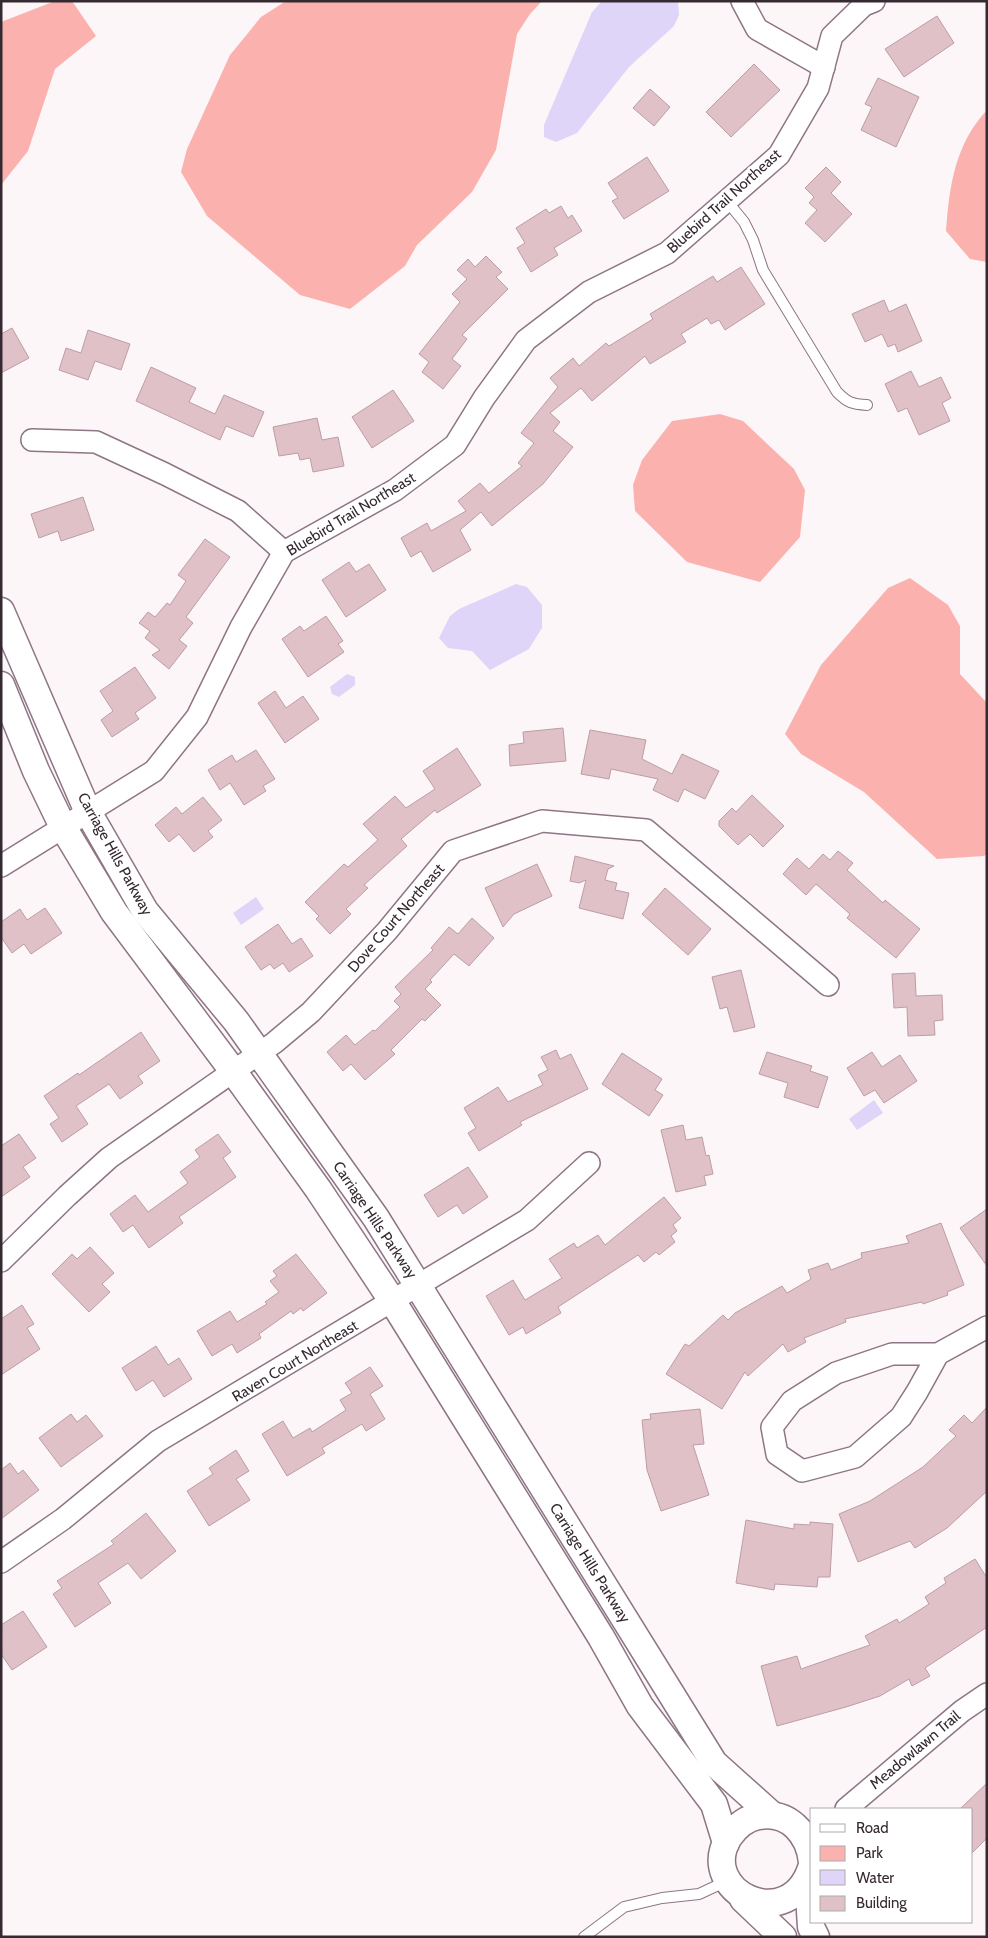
<svg xmlns="http://www.w3.org/2000/svg" width="988" height="1938" viewBox="0 0 988 1938" font-family="Cabin,sans-serif">
  <style>
    .green { fill: #fbb2ae }
    .water { fill: #dfd5f9 }
    .building { fill: #e1c1c8; stroke: #bc9da5 }
    .lines { fill: none; stroke-linecap: round; stroke-linejoin: round }
    .service-casing { stroke: #8e7585; stroke-width: 12 }
    .minor-casing { stroke: #8e7585; stroke-width: 24 }
    .tertiary-casing { stroke: #8e7585; stroke-width: 29 }
    .service { stroke: #fff; stroke-width: 10 }
    .minor { stroke: #fff; stroke-width: 21 }
    .tertiary { stroke: #fff; stroke-width: 26 }
    .labels { text-anchor: middle; dominant-baseline: central; stroke-width: 5; stroke-linejoin: round; paint-order: stroke }
    .street-label { font-size: 15px; fill: #352a31; stroke: #fff }
  </style>
  <rect width="100%" height="100%" fill="#fcf6f9"/>
  <g class="green">
    <polygon points="55,1 72,1 96,36 55,69 28,151 1,185 1,22"/>
    <polygon points="286,1 542,1 530,14 517,34 496,150 472,192 417,245 405,266 350,309 300,295 207,216 181,172 187,149 230,55 261,17"/>
    <path d="M987,110V262L970,259L946,231C949,187 955,144 987,110Z"/>
    <polygon points="720,414 743,421 794,469 805,490 800,537 760,582 687,562 635,511 633,485 642,460 672,421"/>
    <polygon points="910,578 948,605 960,626 960,674 987,703 987,854 984,856 937,859 864,792 801,754 785,734 821,665 888,588"/>
  </g>
  <g class="water">
    <polygon points="602,1 678,1 679,15 674,26 629,67 577,133 556,142 544,137 544,125 592,12"/>
    <polygon points="516,584 527,587 542,605 542,628 529,649 490,670 472,651 448,648 439,638 450,616 459,609"/>
    <polygon points="347,674 355,677 355,685 339,697 332,694 330,687"/>
    <polygon points="256,897 264,909 241,925 233,913"/>
    <polygon points="874,1100 883,1113 857,1130 849,1119"/>
  </g>
  <g class="building">
    <polygon points="937,16 954,43 904,77 885,49"/>
    <polygon points="754,64 780,90 731,137 706,112"/>
    <polygon points="878,78 919,97 896,147 861,130 872,107 865,104"/>
    <polygon points="650,89 670,107 654,126 633,108"/>
    <polygon points="647,157 669,191 624,219 612,201 618,198 608,183"/>
    <polygon points="826,167 841,182 831,193 852,214 825,242 805,223 817,210 809,203 814,197 805,188"/>
    <polygon points="561,206 568,218 572,215 582,231 554,248 558,255 531,272 517,248 525,243 516,228 546,209 549,213"/>
    <polygon points="486,256 502,272 496,277 508,289 462,335 467,339 452,359 461,366 443,389 422,372 429,362 419,354 460,302 452,294 467,279 457,270 468,259 475,267"/>
    <polygon points="741,267 765,304 725,330 719,320 711,324 707,318 681,334 686,342 650,364 645,356 592,401 581,388 550,413 560,422 553,431 573,447 543,484 492,526 481,512 460,530 471,550 433,572 421,551 411,557 401,538 427,523 431,531 466,511 458,501 480,483 489,493 522,466 518,463 534,443 521,433 558,387 550,378 573,358 579,366 606,343 609,346 653,319 650,314 713,276 717,282"/>
    <polygon points="884,300 889,312 906,304 922,341 898,352 895,344 888,347 882,334 865,342 852,314"/>
    <polygon points="12,328 29,358 1,373 1,334"/>
    <polygon points="88,330 130,344 121,370 95,361 88,380 59,370 66,348 81,353"/>
    <polygon points="151,367 196,388 189,402 215,414 224,395 264,412 253,437 226,426 220,440 136,401"/>
    <polygon points="911,371 919,387 941,377 951,398 942,403 950,421 919,435 907,408 898,412 885,384"/>
    <polygon points="393,390 414,421 372,448 352,417"/>
    <polygon points="317,418 322,440 338,437 344,466 313,472 310,458 300,460 298,453 279,456 273,427"/>
    <polygon points="83,497 94,530 61,541 58,531 39,538 31,514"/>
    <polygon points="205,539 230,557 186,617 193,623 179,640 187,646 169,669 152,655 160,650 145,638 150,631 139,623 148,612 155,617 167,603 170,605 186,581 178,575"/>
    <polygon points="349,562 356,572 369,564 386,590 346,617 322,580"/>
    <polygon points="326,616 343,641 338,644 344,652 308,677 282,639 300,626 304,631"/>
    <polygon points="135,667 156,698 135,713 139,719 112,737 101,720 113,711 100,691"/>
    <polygon points="275,691 286,708 303,696 319,719 285,743 258,703"/>
    <polygon points="563,728 566,761 510,766 509,745 524,743 523,732"/>
    <polygon points="590,730 646,740 642,759 672,774 682,754 719,771 705,799 684,789 678,802 653,790 658,779 611,769 609,779 581,774"/>
    <polygon points="457,748 481,785 437,813 435,810 401,839 407,846 364,885 368,888 346,909 351,914 330,934 316,919 319,916 305,902 344,864 348,867 378,840 363,824 395,796 406,808 435,789 423,771"/>
    <polygon points="256,750 275,779 263,786 266,791 244,805 230,783 220,790 208,770 232,755 236,762"/>
    <polygon points="752,795 784,826 763,847 750,834 738,845 719,826 719,821 732,808 736,812"/>
    <polygon points="203,797 222,820 208,831 213,837 194,852 179,834 169,842 155,825 176,807 182,814"/>
    <polygon points="838,851 853,863 847,870 883,903 885,900 920,929 896,958 847,918 850,914 816,884 806,895 783,874 797,858 809,869 823,854 830,860"/>
    <polygon points="575,856 614,866 608,869 605,880 617,883 615,890 629,893 623,919 579,908 586,880 579,883 570,881"/>
    <polygon points="537,864 552,896 514,914 503,927 485,888"/>
    <polygon points="665,888 711,929 688,955 642,914"/>
    <polygon points="45,908 62,933 31,954 24,944 12,953 1,937 1,922 20,909 27,920"/>
    <polygon points="472,918 494,938 469,966 454,954 430,980 432,982 425,989 441,1005 425,1021 422,1019 391,1050 395,1054 365,1080 351,1064 343,1071 327,1052 346,1035 355,1045 373,1030 375,1031 400,1007 394,1001 401,994 395,987 433,950 431,948 449,927 458,934"/>
    <polygon points="278,924 292,944 301,938 313,956 289,972 283,963 274,969 270,964 261,970 245,947"/>
    <polygon points="741,970 755,1027 734,1032 727,1007 720,1009 712,977"/>
    <polygon points="915,973 916,996 942,995 943,1020 934,1021 935,1035 908,1036 907,1007 894,1008 892,974"/>
    <polygon points="141,1032 160,1061 138,1076 143,1083 120,1099 109,1084 76,1106 88,1124 62,1142 50,1124 59,1118 44,1096 78,1073 79,1075"/>
    <polygon points="556,1050 560,1059 571,1054 588,1089 520,1122 522,1125 479,1151 468,1133 476,1128 464,1108 498,1087 508,1102 543,1085 538,1075 548,1070 541,1057"/>
    <polygon points="767,1052 812,1066 810,1071 828,1077 818,1108 784,1097 788,1083 759,1074"/>
    <polygon points="872,1052 882,1067 900,1055 917,1081 884,1103 875,1090 864,1096 847,1068"/>
    <polygon points="622,1053 662,1079 655,1090 663,1095 649,1116 602,1084"/>
    <polygon points="683,1125 686,1140 702,1137 706,1156 709,1155 713,1174 704,1176 706,1185 676,1192 661,1130"/>
    <polygon points="19,1134 36,1158 23,1167 30,1177 1,1197 1,1146"/>
    <polygon points="218,1134 231,1152 223,1158 236,1177 179,1217 183,1223 149,1248 133,1225 123,1232 110,1214 135,1195 148,1212 188,1183 180,1172 200,1157 195,1150"/>
    <polygon points="468,1167 488,1197 463,1214 457,1205 438,1217 424,1195"/>
    <polygon points="664,1197 681,1218 673,1225 677,1231 671,1236 675,1242 659,1255 656,1252 644,1262 638,1255 558,1307 561,1313 526,1334 523,1327 509,1335 486,1296 513,1280 525,1300 562,1278 549,1259 574,1243 577,1248 598,1235 605,1245"/>
    <polygon points="987,1209 987,1266 960,1228"/>
    <polygon points="941,1223 964,1285 947,1292 948,1295 923,1304 922,1302 845,1319 846,1322 804,1338 806,1342 788,1352 783,1344 748,1376 745,1372 722,1409 666,1374 685,1344 689,1346 723,1315 728,1320 735,1313 782,1286 787,1293 811,1279 808,1270 828,1263 831,1270 862,1258 861,1253 909,1243 906,1236"/>
    <polygon points="90,1247 114,1273 102,1284 110,1292 89,1312 52,1274 72,1254 77,1259"/>
    <polygon points="296,1254 327,1293 303,1311 301,1308 293,1314 291,1311 259,1334 261,1338 237,1353 232,1344 212,1356 197,1331 230,1311 237,1322 267,1304 265,1302 279,1292 270,1281 277,1276 273,1271"/>
    <polygon points="22,1305 34,1324 27,1328 40,1349 1,1375 1,1319"/>
    <polygon points="156,1346 168,1365 179,1358 192,1379 164,1397 153,1380 136,1391 122,1368"/>
    <polygon points="370,1367 383,1386 370,1394 385,1419 366,1431 362,1424 322,1448 325,1453 287,1476 262,1434 283,1421 293,1438 310,1428 312,1432 346,1410 340,1400 352,1393 345,1383"/>
    <polygon points="987,1407 987,1491 947,1528 915,1548 910,1541 858,1562 839,1514 870,1501 923,1467 956,1436 949,1430 964,1415 972,1423"/>
    <polygon points="700,1409 704,1444 693,1445 709,1495 661,1511 647,1470 642,1420 651,1419 650,1414"/>
    <polygon points="71,1414 77,1422 86,1415 103,1436 61,1467 39,1438"/>
    <polygon points="236,1450 249,1471 236,1479 250,1500 209,1526 187,1491 213,1474 209,1468"/>
    <polygon points="10,1463 18,1474 23,1470 39,1490 1,1519 1,1470"/>
    <polygon points="146,1513 176,1551 141,1579 128,1563 98,1583 111,1603 75,1627 53,1594 62,1588 57,1581 114,1544 111,1541"/>
    <polygon points="746,1520 794,1529 794,1524 810,1525 810,1522 833,1524 830,1577 818,1577 817,1587 775,1584 774,1590 736,1583"/>
    <polygon points="975,1559 987,1578 987,1627 925,1668 930,1676 912,1686 909,1679 880,1696 846,1707 777,1726 761,1666 797,1656 801,1669 870,1645 865,1636 897,1619 899,1623 929,1604 925,1597 946,1583 944,1578"/>
    <polygon points="23,1611 47,1647 12,1670 1,1654 1,1625"/>
    <polygon points="987,1783 987,1838 972,1853 972,1809 960,1809"/>
  </g>
  <g class="lines">
    <g class="service-casing">
      <g id="service">
        <path d="M727,201L744,222L753,240L763,270L837,392C848,403 852,404 867,405"/>
        <polyline points="584,1937 624,1907 662,1898 699,1894 727,1881"/>
      </g>
    </g>
    <g class="minor-casing">
      <g id="minor">
        <polyline points="742,1 757,29 824,67"/>
        <polyline points="32,440 96,442 165,474 238,511 284,552"/>
        <polyline points="1,866 154,771 197,717 241,627 284,552 395,490 455,445 484,398 526,340 589,292 667,253 779,155 818,88 832,36 864,5 874,1"/>
        <polyline points="1,1261 67,1196 109,1158 274,1043 311,1012 387,931 453,851 542,821 646,830 828,985"/>
        <polyline points="938,1354 917,1392 901,1417 855,1457 802,1471 777,1454 772,1427 792,1401 836,1373 892,1354 938,1354 987,1327"/>
        <polyline points="1,1562 63,1519 158,1441 527,1220 589,1163"/>
        <polyline points="846,1809 962,1711 987,1694"/>
      </g>
    </g>
    <g class="tertiary-casing">
      <g id="tertiary">
        <polyline points="1,611 88,812 145,911 236,1021 376,1218 714,1763 772,1815"/>
        <polyline points="1,685 36,771 63,827 114,912 233,1071 318,1189 393,1302 601,1637 640,1706 714,1804 726,1843"/>
        <path d="M812,1862C809,1834 789,1811 759,1816C746,1818 736,1827 729,1837C695,1892 791,1938 812,1865"/>
        <polyline points="808,1879 811,1927 816,1937"/>
        <polyline points="743,1899 783,1937"/>
      </g>
    </g>
    <use href="#service" class="service"/>
    <use href="#minor" class="minor"/>
    <use href="#tertiary" class="tertiary"/>
  </g>
  <g class="labels">
    <g class="street-label">
      <text transform="translate(724 201) rotate(-42)">Bluebird Trail Northeast</text>
      <text transform="translate(351 514) rotate(-31)">Bluebird Trail Northeast</text>
      <text transform="translate(115 854) rotate(61)">Carriage Hills Parkway</text>
      <text transform="translate(396 918) rotate(-49)">Dove Court Northeast</text>
      <text transform="translate(375 1220) rotate(56)">Carriage Hills Parkway</text>
      <text transform="translate(295 1361) rotate(-31)">Raven Court Northeast</text>
      <text transform="translate(590 1563) rotate(58)">Carriage Hills Parkway</text>
      <text transform="translate(915 1750) rotate(-40)">Meadowlawn Trail</text>
    </g>
  </g>
  <rect width="988" height="1938" fill="none" stroke="#352a31" stroke-width="5"/>
  <rect x="810" y="1808" width="162" height="115" fill="#ffffff" stroke="#aeaaad"/>
  <rect x="820" y="1824" width="25" height="8" fill="#ffffff" stroke="#aeaaad"/>
  <text x="856" y="1833" font-size="15" fill="#352a31">Road</text>
  <rect x="820" y="1846" width="25" height="15" fill="#fbb2ae" stroke="#aeaaad"/>
  <text x="856" y="1858" font-size="15" fill="#352a31">Park</text>
  <rect x="820" y="1870" width="25" height="15" fill="#dfd5f9" stroke="#aeaaad"/>
  <text x="856" y="1883" font-size="15" fill="#352a31">Water</text>
  <rect x="820" y="1896" width="25" height="15" fill="#e1c1c8" stroke="#aeaaad"/>
  <text x="856" y="1908" font-size="15" fill="#352a31">Building</text>
</svg>
